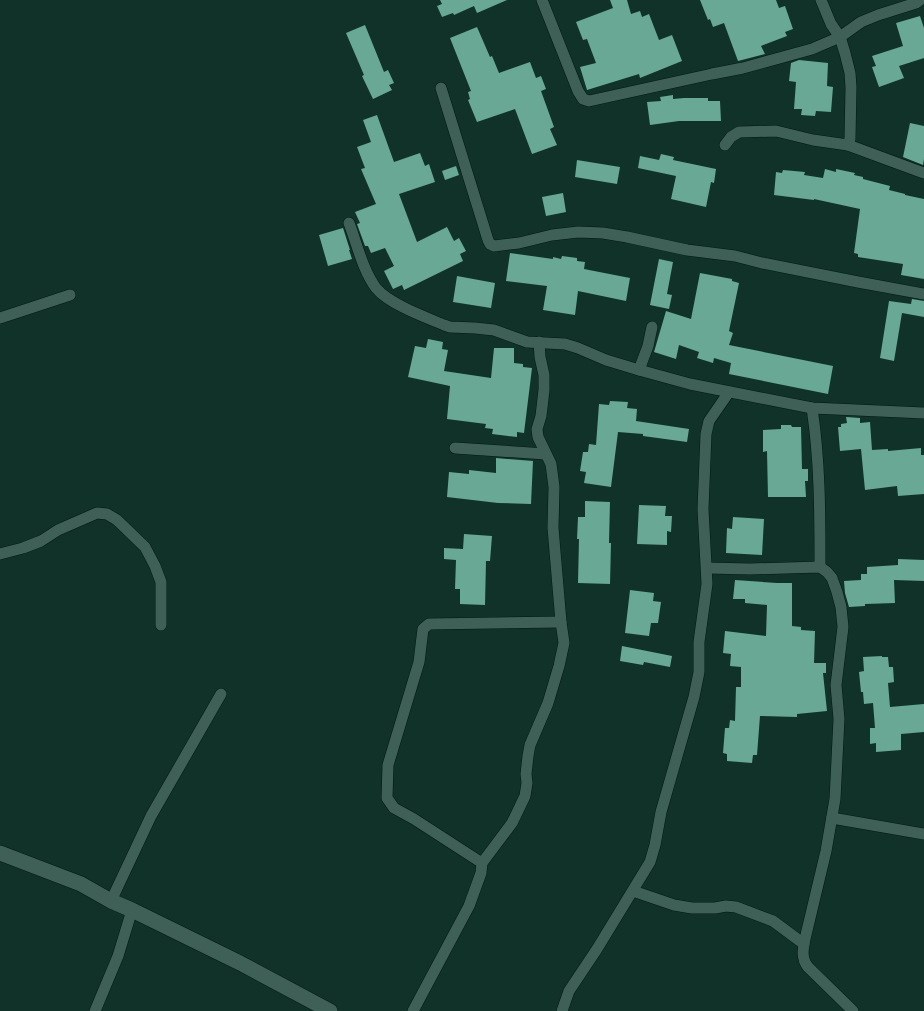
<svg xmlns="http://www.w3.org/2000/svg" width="924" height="1011" viewBox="0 0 924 1011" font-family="'IBM Plex Sans',sans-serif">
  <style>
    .building { fill: #69a894 }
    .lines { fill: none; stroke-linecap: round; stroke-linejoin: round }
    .minor-casing { stroke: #011812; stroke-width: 12 }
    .tertiary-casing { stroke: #011812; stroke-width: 16 }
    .minor { stroke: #3f6056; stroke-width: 11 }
    .tertiary { stroke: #3f6056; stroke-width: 15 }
  </style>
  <rect width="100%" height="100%" fill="#113229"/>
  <g class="building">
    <polygon points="440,0 507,0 477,13 474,6 454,15 453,13 442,17 437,6 442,4"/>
    <polygon points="610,0 627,0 631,14 640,11 642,17 649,14 659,40 672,35 682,61 640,78 639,74 587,90 580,67 596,63 587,39 583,40 576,22 613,8"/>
    <polygon points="700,0 776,0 779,8 785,6 793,29 785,32 787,36 761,46 765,54 738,61 724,23 713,27 710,19 708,20"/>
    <polygon points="920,16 924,28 924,58 899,66 904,78 879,87 872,67 876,66 872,56 903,46 896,23"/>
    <polygon points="365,25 384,72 388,70 394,83 389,85 392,90 373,99 362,76 364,75 346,33"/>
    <polygon points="477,27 490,57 492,56 499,73 530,62 536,78 541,76 546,89 541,91 554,127 550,129 557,145 532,154 515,109 477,122 468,100 470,99 468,92 471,91 450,38"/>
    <polygon points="799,60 828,63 827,86 833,87 831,112 816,111 815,116 801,115 802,109 794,109 796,82 789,81 791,63"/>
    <polygon points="673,95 673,99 684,98 708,98 708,101 720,101 721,121 679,121 650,125 647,102 661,101 660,97"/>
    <polygon points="377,115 394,162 420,153 425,166 429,164 435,182 399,194 417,242 447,227 454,241 459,238 466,251 460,254 463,261 404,290 402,285 393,289 384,271 394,266 385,248 371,253 368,246 365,246 357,224 360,223 355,212 376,204 361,169 365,168 357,147 371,142 363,120"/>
    <polygon points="910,123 924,126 924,159 923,165 903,157"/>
    <polygon points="661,154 674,157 673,160 716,169 714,183 711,182 706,207 671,199 676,176 638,168 640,156 659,160"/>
    <polygon points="577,160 620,167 617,184 575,177"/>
    <polygon points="456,166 459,175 445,180 442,171"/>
    <polygon points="825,169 836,172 836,169 855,173 854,175 863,177 863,179 890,186 889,190 905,194 905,195 924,199 924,279 901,275 903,264 858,257 858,254 854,253 860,209 814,199 814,200 774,195 776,172 782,173 783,170 805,172 804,175 823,178"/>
    <polygon points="563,193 566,212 546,216 542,197"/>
    <polygon points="343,228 350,250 349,250 352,259 328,266 319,235"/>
    <polygon points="510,253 553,259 553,257 561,259 562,256 577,258 577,261 585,262 584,269 630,278 626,301 578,291 575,315 543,310 547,286 506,281"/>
    <polygon points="659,259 673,262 667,294 672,295 669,309 650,305"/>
    <polygon points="700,273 732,279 732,281 739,283 729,331 733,333 729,345 833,366 828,394 729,374 731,363 714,358 713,363 697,358 699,352 679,345 676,359 654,352 666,311 691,319"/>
    <polygon points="457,276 495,283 491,308 453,302"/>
    <polygon points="912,299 924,301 924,317 902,313 894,361 880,358 889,301 911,304"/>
    <polygon points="428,339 443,342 442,349 448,350 444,371 491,378 494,348 514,348 514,363 523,364 523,367 532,368 524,433 517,432 517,437 492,434 493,429 485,428 486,424 447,419 450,386 408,377 415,346 426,348"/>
    <polygon points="610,401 628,402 627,408 637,409 636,421 689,429 687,442 643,436 643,434 618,432 611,487 584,483 586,472 580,471 583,452 588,452 589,444 596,445 599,404 609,405"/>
    <polygon points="846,417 860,418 860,423 870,422 872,450 888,449 888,451 921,448 921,455 924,455 924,494 898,496 897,486 865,490 861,449 840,451 838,427 841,427 841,424 847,423"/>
    <polygon points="781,425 791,425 792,427 801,427 802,469 808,469 808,481 805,481 806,497 768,497 767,451 763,452 763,430 781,429"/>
    <polygon points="496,458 533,461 531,504 498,503 447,497 449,472 469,474 469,470 496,473"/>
    <polygon points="585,501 610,502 609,543 611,543 610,584 578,583 579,539 577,539 578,517 585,517"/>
    <polygon points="639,505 666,506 665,516 672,516 671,532 667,531 667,545 637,544"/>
    <polygon points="733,517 764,519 762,555 726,553 727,528 732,529"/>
    <polygon points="464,534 492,536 490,561 486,561 485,605 460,604 460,589 455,589 456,560 444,559 444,548 463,549"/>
    <polygon points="898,559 924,560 924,581 894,580 895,603 865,604 865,606 849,607 845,593 844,581 861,580 861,574 867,574 867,567 898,565"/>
    <polygon points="735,580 777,583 792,583 792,626 801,627 801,630 815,631 814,663 826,663 826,673 823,673 827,711 797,714 797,717 760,716 757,755 753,755 752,763 727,761 727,754 723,753 725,728 729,728 730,720 735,721 736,687 741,687 741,667 730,666 731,654 723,653 725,631 766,636 767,605 745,603 745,599 733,599"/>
    <polygon points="630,590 654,593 653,601 661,602 658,623 651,623 649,636 625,633"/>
    <polygon points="622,646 672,656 670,667 644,662 643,665 620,661"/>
    <polygon points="882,656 882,657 888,657 889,667 893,667 894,682 888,683 890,707 924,704 924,732 901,734 901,750 876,752 876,743 870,744 870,728 875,728 873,703 864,704 863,692 861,692 859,672 864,671 863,657"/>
  </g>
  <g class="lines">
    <g class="minor-casing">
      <g id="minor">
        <polyline points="542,0 578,91 583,99 589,101 712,74 743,68 812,49 840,37 861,22 878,15 916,3 920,0"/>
        <polyline points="821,0 831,24 840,37 845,53 850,73 851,87 850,139 848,145"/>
        <polyline points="441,88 488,240 490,244 494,246 519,243 552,235 578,232 603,233 627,237 687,250 735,256 762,263 858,282 924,294"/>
        <polyline points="725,145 731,137 739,132 776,131 813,140 848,145 924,173"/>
        <path d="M349,223C357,244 363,271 376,288C389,304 425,317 444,325L450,327L475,328L494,330L527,342L565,344L578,348L606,360L639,370L648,346L652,327"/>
        <polyline points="0,318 70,295"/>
        <polyline points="639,370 690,384 812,408 924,413"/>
        <path d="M812,408C820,461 820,514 820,567"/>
        <polyline points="455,448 546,454"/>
        <polyline points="0,554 23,548 41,541 58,530 97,513 107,514 117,520 145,547 155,566 161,582 161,625"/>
        <path d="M707,568L750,569L820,567L827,572L832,578L837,592L841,607L843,627L836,685L839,719L835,799L826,851L805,939C803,949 801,958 808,967L853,1011"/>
        <polyline points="832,818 924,834"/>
        <polyline points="482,863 414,819 394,808 387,798 388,765 419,662 423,629 429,624 561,622"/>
        <polyline points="633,891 674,905 692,908 715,908 726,906 736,907 773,921 804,944"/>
        <polyline points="111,901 151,816 221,694"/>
        <polyline points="95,1011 118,956 132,910"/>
        <polyline points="413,1011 469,906 481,873 482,863 512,823 525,796 527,783 526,774 528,756 530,745 548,703 559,666 564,643 561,622 553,528 554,487 551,464 538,437 537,429 541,416 544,390 544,375 540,357 539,342"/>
        <polyline points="562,1011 569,991 597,949 650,862 655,845 661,812 694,697 699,672 699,642 707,584 703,509 706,434 709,421 729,392"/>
      </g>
    </g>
    <g class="tertiary-casing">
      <polyline id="tertiary" points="0,853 81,884 111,901 132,910 240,963 330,1011"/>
    </g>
    <use href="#minor" class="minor"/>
    <use href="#tertiary" class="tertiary"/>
  </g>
</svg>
